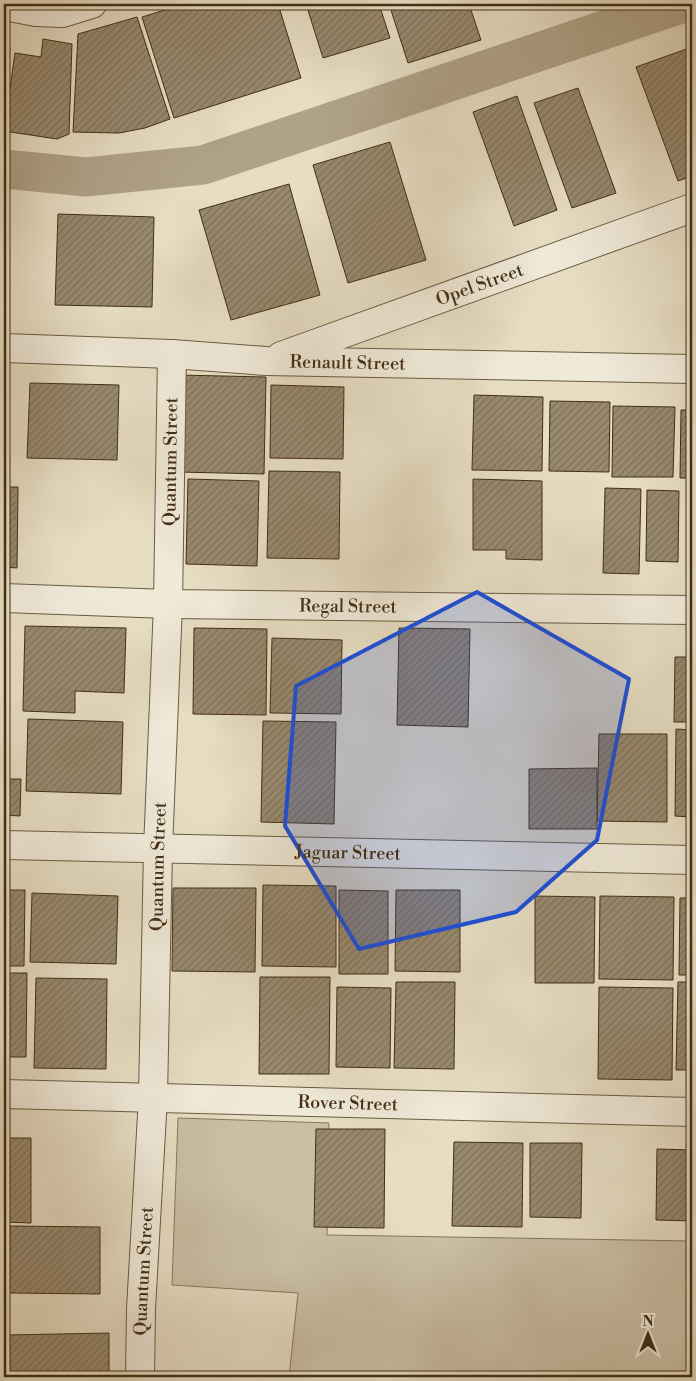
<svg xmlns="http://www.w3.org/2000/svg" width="696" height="1381" viewBox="0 0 696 1381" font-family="'Libre Bodoni',serif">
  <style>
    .grass { fill: #cabfa5; stroke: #86765c }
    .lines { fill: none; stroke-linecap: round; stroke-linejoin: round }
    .canal { stroke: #afa288; stroke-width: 39 }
    .building { fill: url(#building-hatch); stroke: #432e14 }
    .street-casing { stroke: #6c5a40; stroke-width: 30 }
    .street { stroke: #efe9d8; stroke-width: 28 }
    .marked { fill: #1d4ed8; fill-opacity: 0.2; stroke: #1d4ed8; stroke-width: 4; stroke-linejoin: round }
    .labels { text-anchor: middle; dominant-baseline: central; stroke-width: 4; stroke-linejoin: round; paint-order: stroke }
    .street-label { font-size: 18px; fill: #432e14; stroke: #efe9d8 }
  </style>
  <defs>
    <pattern id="building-hatch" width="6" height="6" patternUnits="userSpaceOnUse" patternTransform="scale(1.25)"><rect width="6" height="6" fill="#98896f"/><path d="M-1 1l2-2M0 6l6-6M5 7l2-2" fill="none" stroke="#7e705a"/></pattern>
  </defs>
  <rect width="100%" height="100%" fill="#e6ddc3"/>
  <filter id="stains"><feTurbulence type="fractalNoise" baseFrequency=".004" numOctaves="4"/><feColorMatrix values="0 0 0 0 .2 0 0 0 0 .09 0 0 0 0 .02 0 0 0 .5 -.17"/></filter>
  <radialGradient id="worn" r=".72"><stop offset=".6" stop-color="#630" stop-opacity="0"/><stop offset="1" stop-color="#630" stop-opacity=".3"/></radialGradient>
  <polygon class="grass" points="178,1118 329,1123 327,1235 692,1241 692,1377 289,1377 298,1293 172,1285"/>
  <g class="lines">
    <polyline class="canal" points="4,169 86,177 203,165 681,4"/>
  </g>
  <g class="building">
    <polygon points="184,4 278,4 301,78 174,118 142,17"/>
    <polygon points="306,4 379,4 390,38 323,58"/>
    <polygon points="389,4 469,4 481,40 408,63"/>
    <polygon points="137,17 170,119 145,128 119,133 73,132 78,34"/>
    <polygon points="43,39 72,44 69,134 57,139 4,131 15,53 41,57"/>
    <polygon points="4,47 10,48 4,87"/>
    <polygon points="692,47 692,176 678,181 636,67"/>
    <polygon points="578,88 616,193 572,208 534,103"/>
    <polygon points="517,96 557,210 514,226 473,112"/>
    <polygon points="390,142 426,260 348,283 313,165"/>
    <polygon points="289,184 320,295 231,320 199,210"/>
    <polygon points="58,214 154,217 152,307 55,305"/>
    <polygon points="179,375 266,377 264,474 178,472"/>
    <polygon points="30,383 119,385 117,460 27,458"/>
    <polygon points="271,385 344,387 343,459 270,458"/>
    <polygon points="474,395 543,397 542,471 472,470"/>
    <polygon points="550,401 610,402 609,472 549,471"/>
    <polygon points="613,406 675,407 673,477 612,477"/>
    <polygon points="681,410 692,410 692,478 680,478"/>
    <polygon points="269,471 340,472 339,559 267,558"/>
    <polygon points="188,479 259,481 257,566 186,564"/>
    <polygon points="473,479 542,481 542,560 506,559 506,550 473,550"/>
    <polygon points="4,487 18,487 17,568 4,567"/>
    <polygon points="605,488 641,489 639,574 603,573"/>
    <polygon points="647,490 679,491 678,562 646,561"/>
    <polygon points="25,626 126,628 124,693 75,691 75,713 23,711"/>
    <polygon points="194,628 267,629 266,715 193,714"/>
    <polygon points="399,628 470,629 468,727 397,725"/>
    <polygon points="272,638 342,640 341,714 270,713"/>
    <polygon points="675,657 692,657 692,722 674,722"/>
    <polygon points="4,675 9,675 8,719 4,719"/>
    <polygon points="28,719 123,722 121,794 26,791"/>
    <polygon points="263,721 336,722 334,824 261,822"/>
    <polygon points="676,729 692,730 692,817 675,816"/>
    <polygon points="599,734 667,734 667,822 597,821"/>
    <polygon points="597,768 597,829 529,829 529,769"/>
    <polygon points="4,779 21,779 20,816 4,815"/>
    <polygon points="263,885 336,886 336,967 262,966"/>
    <polygon points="173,888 256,888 255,972 172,971"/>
    <polygon points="4,890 25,890 24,966 4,966"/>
    <polygon points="339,890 388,891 388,974 339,974"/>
    <polygon points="396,890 460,890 460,972 395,971"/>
    <polygon points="32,893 118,896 116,964 30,962"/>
    <polygon points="535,896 595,897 594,983 535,983"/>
    <polygon points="600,896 674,897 673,980 599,979"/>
    <polygon points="680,898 692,898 692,975 679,975"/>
    <polygon points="4,973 27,973 26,1057 4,1057"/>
    <polygon points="260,977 330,977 329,1074 259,1074"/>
    <polygon points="36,978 107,979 106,1069 34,1068"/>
    <polygon points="396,982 455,982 454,1069 394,1068"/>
    <polygon points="678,982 692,982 692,1070 676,1070"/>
    <polygon points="337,987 391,988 390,1068 336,1067"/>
    <polygon points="599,987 673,988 672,1080 598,1079"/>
    <polygon points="316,1129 385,1129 384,1228 314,1227"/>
    <polygon points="4,1138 31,1138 31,1223 4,1222"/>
    <polygon points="454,1142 523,1143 522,1227 452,1226"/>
    <polygon points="530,1143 582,1143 581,1218 530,1217"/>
    <polygon points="657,1149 692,1150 692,1221 656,1220"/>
    <polygon points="10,1226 100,1227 100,1294 9,1293"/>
    <polygon points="109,1333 109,1377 7,1377 7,1335"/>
  </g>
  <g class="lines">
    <g class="street-casing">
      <g id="street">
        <polyline points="4,6 36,12 63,13 92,4"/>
        <path id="s1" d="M4,348L172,354L266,361L692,369"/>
        <path id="s2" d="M281,356L692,208"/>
        <path id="s3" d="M4,598L168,604L692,610"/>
        <path id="s4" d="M4,845L692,860"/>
        <path id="s5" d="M4,1094L692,1112"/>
        <path id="s6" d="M140,1377L141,1309L153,1097L158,849L168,604L172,354"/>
      </g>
    </g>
    <use href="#street" class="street"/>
  </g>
  <path class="marked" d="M477,592L629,679L597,840L516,912L359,949L285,826L296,686Z"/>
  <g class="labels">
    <g class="street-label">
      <text stroke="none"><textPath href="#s2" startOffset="211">Opel Street</textPath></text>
      <text stroke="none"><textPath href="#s1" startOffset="344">Renault Street</textPath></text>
      <text stroke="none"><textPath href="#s6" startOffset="916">Quantum Street</textPath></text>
      <text stroke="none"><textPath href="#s3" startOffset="344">Regal Street</textPath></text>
      <text stroke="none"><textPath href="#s4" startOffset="344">Jaguar Street</textPath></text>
      <text stroke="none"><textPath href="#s6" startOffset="511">Quantum Street</textPath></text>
      <text stroke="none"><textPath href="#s5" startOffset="344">Rover Street</textPath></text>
      <text stroke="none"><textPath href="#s6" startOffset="106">Quantum Street</textPath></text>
    </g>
  </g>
  <rect width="696" height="1381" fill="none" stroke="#e6ddc3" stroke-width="20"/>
  <rect x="5" y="5" width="686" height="1371" fill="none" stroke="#432e14" stroke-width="2.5"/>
  <rect x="10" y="10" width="676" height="1361" fill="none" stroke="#432e14"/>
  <g transform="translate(648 1334)" stroke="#efe9d8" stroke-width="4" paint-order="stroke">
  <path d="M0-4L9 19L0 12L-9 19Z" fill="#432e14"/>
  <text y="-8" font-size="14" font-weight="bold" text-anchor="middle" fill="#432e14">N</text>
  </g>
  <rect width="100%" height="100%" filter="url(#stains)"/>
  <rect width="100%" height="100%" fill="url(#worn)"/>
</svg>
